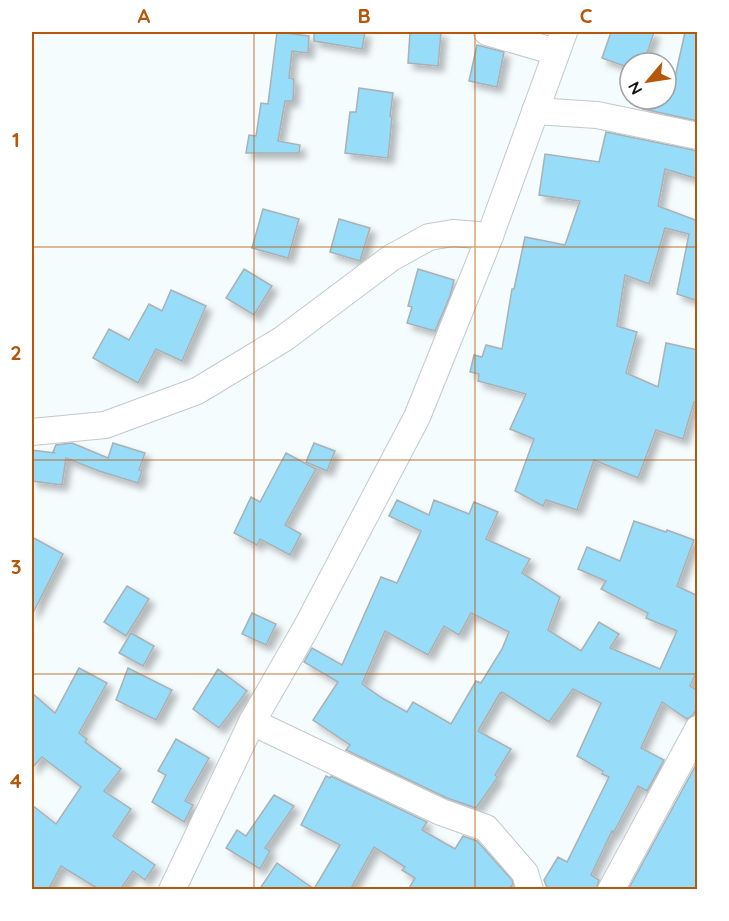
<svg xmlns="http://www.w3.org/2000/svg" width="729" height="921" viewBox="0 0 729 921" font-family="Quicksand,sans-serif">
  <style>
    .building { fill: #97dcf8; stroke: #aab0b3; stroke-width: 1.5; fill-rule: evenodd; filter: url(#shadow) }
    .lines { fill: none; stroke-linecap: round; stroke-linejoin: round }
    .minor-casing { stroke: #c3c9cb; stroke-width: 28 }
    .minor { stroke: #fff; stroke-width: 26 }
    .grid { fill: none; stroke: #b6570a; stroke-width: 1.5; stroke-opacity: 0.55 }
    .neatline { fill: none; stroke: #b6570a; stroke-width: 2 }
    .grid-label { font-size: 20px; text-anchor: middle; font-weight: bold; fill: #b6570a }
  </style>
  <defs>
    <filter id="shadow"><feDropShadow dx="5.5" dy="5.5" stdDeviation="3" flood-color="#0004"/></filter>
  </defs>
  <rect width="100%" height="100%" fill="#f5fcfe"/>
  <g class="building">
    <polygon points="277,32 309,36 308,53 292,51 289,78 294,79 293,101 285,101 278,141 300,145 299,153 246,153 249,135 256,136 261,103 268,104"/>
    <polygon points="314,32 365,32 362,49 314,41"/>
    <polygon points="410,32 441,32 438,66 408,63"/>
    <polygon points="611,32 654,32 644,63 630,63 630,68 602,58"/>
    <polygon points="685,32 698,32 698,121 643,109 645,99 666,99 666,80 674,82"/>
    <polygon points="477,45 504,52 497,87 469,81"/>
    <polygon points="359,88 393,93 390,116 392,117 388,158 345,153 350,112 356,112"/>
    <polygon points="606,132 698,151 698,179 665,169 658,206 698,221 698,301 677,294 689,234 665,228 649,284 625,275 617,326 637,332 626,373 658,387 666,343 698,350 698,404 694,402 683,439 656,430 638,478 594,460 577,510 546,500 543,506 515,491 534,439 510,429 526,394 478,381 479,374 470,372 474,355 482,357 486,345 502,349 512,289 514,289 525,237 565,245 580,201 539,195 545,154 599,162"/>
    <polygon points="263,209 299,219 288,258 252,248"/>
    <polygon points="339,219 370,228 360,261 330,252"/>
    <polygon points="244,269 272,286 254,315 226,298"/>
    <polygon points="418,269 454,280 450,296 435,331 407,323 412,307 408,306"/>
    <polygon points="171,290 206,306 182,361 156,349 138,383 93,358 109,329 129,340 149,304 162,311"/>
    <polygon points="72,443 108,458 113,443 145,453 139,470 142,471 138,483 99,471 66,458 62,485 32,481 32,450 55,453 53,452 56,445"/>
    <polygon points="314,443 335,451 327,471 306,462"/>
    <polygon points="286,453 316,469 285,525 301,534 290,555 260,539 257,545 234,533 251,497 260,502"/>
    <path d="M397,500L429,515L434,500L469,514L474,502L498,512L486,539L530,559L522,573L560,597L548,630L581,651L599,622L619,634L610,648L660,669L677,631L646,618L648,613L601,589L606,581L578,569L587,547L620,561L634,521L666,532L667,530L694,540L677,586L698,596V669L690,686L698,691V707L692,716L687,719L662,702L641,748L664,760L647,791L638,786L614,832L612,831L591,875L599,880L596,890H548L544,880L558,857L567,862L609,777L602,774L603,771L577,756L601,703L573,689L549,722L502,692L501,694L500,693L478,731L511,749L495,775L498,777L476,808L447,798L346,750L350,745L313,720L338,682L304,662L312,648L342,665L381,577L397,583L421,531L389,516ZM471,613L509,632L502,649L481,683L476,681L451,724L413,702L407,712L382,698L362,684L385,631L428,655L444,626L459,635Z"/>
    <polygon points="32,537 63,554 32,615"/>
    <polygon points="127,586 149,599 126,636 104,622"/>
    <polygon points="252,613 276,624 266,645 242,634"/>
    <polygon points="131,633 154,646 143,666 119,653"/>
    <polygon points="79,668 107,683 79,733 87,739 85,742 121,769 104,791 131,809 113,836 155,865 145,880 133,871 120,890 100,890 61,866 48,890 38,890 32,886 32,805 56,824 81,787 42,757 32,768 32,693 55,713"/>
    <polygon points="128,668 172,690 156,720 116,700"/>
    <polygon points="218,669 247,691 219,728 193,709"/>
    <polygon points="176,739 209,758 185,801 193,805 184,822 152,802 166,775 158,771"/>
    <polygon points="698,761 698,890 628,890"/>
    <polygon points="326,776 330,778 331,776 427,822 422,830 455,849 463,836 477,841 512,880 513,884 508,890 408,890 415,878 402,870 405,867 374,847 350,890 259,890 277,863 314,889 340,845 301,825"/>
    <polygon points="274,795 294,806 265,848 270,851 260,869 226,848 237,830 246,836"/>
  </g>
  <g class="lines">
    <g class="minor-casing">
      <g id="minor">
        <polyline points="487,32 556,52"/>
        <polyline points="535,111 597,115 698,136"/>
        <polyline points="32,432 105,425 197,391 283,339 391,258 429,237 453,233 490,236"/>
        <polyline points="252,722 441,812 486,828 525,873 530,890"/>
        <polyline points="172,890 252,722 306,628 417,417 490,236 564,32"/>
        <polyline points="611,890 698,729"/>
      </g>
    </g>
    <use href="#minor" class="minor"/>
  </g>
  <path class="grid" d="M254,32V890M475,32V890M32,247H698M32,460H698M32,674H698"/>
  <rect width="729" height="921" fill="none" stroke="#ffffff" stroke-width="66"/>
  <g transform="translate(648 81) rotate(241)"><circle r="28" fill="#ffffff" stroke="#a0a1a1" stroke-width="1.5"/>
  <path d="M0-4.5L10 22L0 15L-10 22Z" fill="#b6570a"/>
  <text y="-9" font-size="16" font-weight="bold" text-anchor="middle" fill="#111314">N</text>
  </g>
  <rect x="33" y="33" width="663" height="855" class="neatline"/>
  <g class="grid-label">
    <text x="144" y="23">A</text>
    <text x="364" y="23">B</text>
    <text x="586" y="23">C</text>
    <text x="16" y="147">1</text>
    <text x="16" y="360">2</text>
    <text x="16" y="574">3</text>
    <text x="16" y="788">4</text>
  </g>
</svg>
